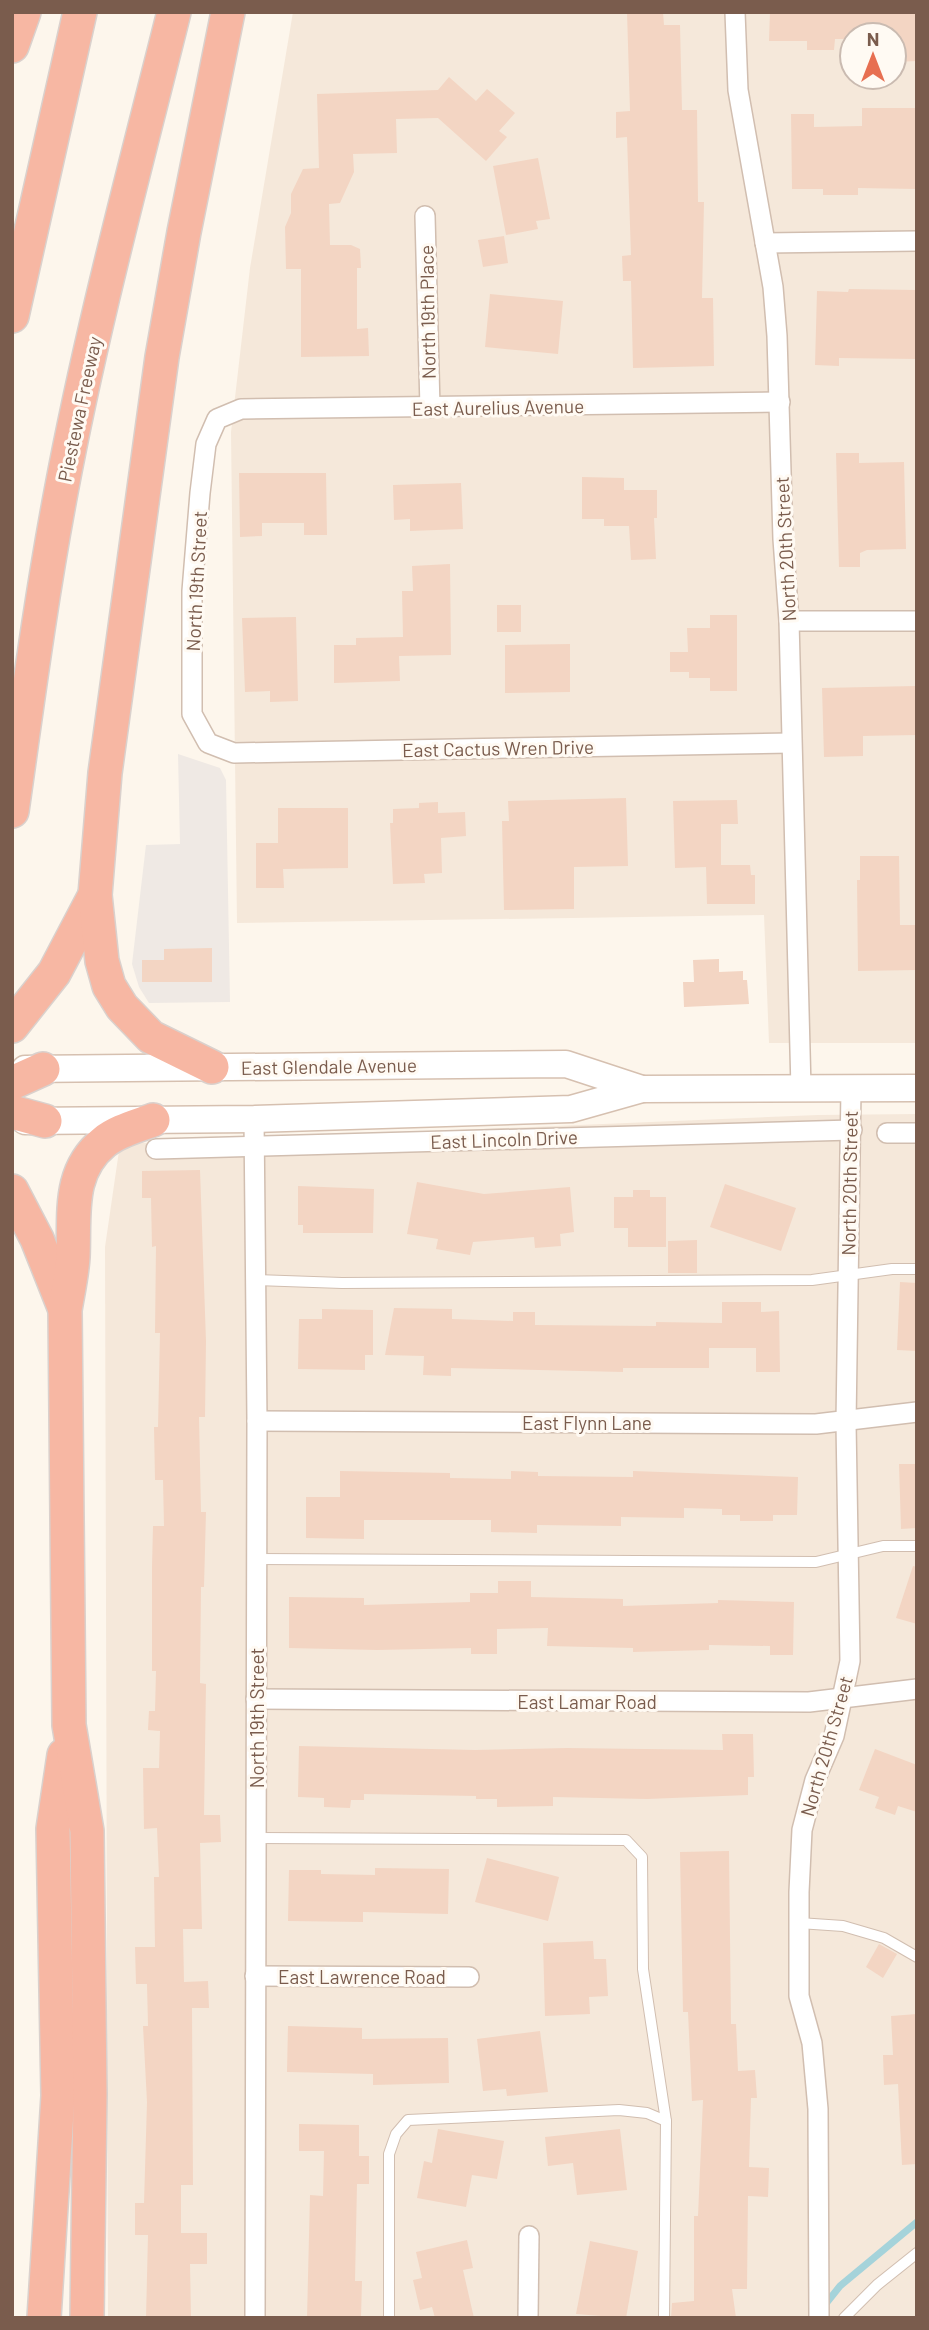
<svg xmlns="http://www.w3.org/2000/svg" width="929" height="2330" viewBox="0 0 929 2330" font-family="Barlow,sans-serif">
  <style>
    .residential { fill: #f5e8da; fill-rule: evenodd }
    .industrial { fill: #efe9e4 }
    .lines { fill: none; stroke-linecap: round; stroke-linejoin: round }
    .stream { stroke: #a5d3da; stroke-width: 7 }
    .building { fill: #f3d5c3 }
    .service-casing { stroke: #d1beb0; stroke-width: 12 }
    .minor-casing { stroke: #d1beb0; stroke-width: 22 }
    .secondary-casing { stroke: #d6c0b0; stroke-width: 29 }
    .motorway-casing { stroke: #dad1cd; stroke-width: 36 }
    .service { stroke: #fff; stroke-width: 10 }
    .minor { stroke: #fff; stroke-width: 19 }
    .secondary { stroke: #fff; stroke-width: 26 }
    .motorway { stroke: #f7b7a3; stroke-width: 33 }
    .labels { text-anchor: middle; dominant-baseline: central; stroke-width: 6; stroke-linejoin: round; paint-order: stroke }
    .street-label { font-size: 19px; fill: #7a5c4d; stroke: #fffaf3 }
  </style>
  <rect width="100%" height="100%" fill="#fdf6ec"/>
  <g class="residential">
    <path d="M293,12H917V1043H769L764,915L237,923L231,432L250,268ZM852,35H894V77H852Z"/>
    <polygon points="917,1114 917,2318 108,2318 105,1247 120,1144 818,1115"/>
  </g>
  <polygon class="industrial" points="178,754 220,768 226,780 230,1002 149,1003 139,987 132,964 146,845 180,844"/>
  <g class="lines">
    <polyline class="stream" points="824,2306 840,2286 917,2222"/>
  </g>
  <g class="building">
    <polygon points="627,12 663,12 664,25 680,25 682,110 697,110 698,202 704,202 702,298 713,298 714,366 633,368 631,281 623,281 622,256 631,255 627,137 616,138 616,112 630,111"/>
    <polygon points="770,12 917,12 917,61 894,62 894,35 852,35 852,39 835,39 834,50 807,50 807,41 769,41"/>
    <polygon points="449,77 476,101 487,89 515,113 499,131 507,137 486,161 438,118 396,119 397,153 353,154 354,172 340,203 329,204 330,245 351,245 360,249 361,268 357,268 357,329 368,328 369,356 301,357 301,269 286,269 285,227 291,213 291,194 303,169 319,168 317,94 438,90"/>
    <polygon points="862,108 917,108 917,189 858,188 858,195 823,195 823,189 792,189 791,114 814,114 814,127 862,126"/>
    <polygon points="538,158 550,219 536,221 538,229 506,235 493,166"/>
    <polygon points="504,236 508,263 483,267 478,240"/>
    <polygon points="849,289 917,290 917,359 839,358 839,366 815,365 817,291 848,292"/>
    <polygon points="490,294 563,301 558,354 485,347"/>
    <polygon points="836,453 859,453 859,463 904,462 906,549 867,550 860,553 860,567 839,567"/>
    <polygon points="239,473 326,473 327,535 304,535 304,523 262,523 262,536 240,537"/>
    <polygon points="582,477 624,478 624,490 657,490 657,518 654,518 656,559 631,560 629,526 604,526 604,519 582,519"/>
    <polygon points="461,483 463,529 410,531 410,519 394,520 393,485"/>
    <polygon points="450,564 451,655 399,656 400,681 334,683 334,645 356,645 356,638 403,637 402,591 413,591 412,566"/>
    <rect x="497" y="605" width="24" height="27"/>
    <polygon points="710,615 737,615 737,691 710,691 710,678 689,678 689,672 670,672 670,652 688,652 687,628 710,628"/>
    <polygon points="296,617 298,701 270,702 270,691 245,692 242,618"/>
    <polygon points="570,644 570,692 505,693 505,645"/>
    <polygon points="915,686 916,735 863,736 863,756 824,757 822,688"/>
    <polygon points="626,798 628,866 574,867 574,909 504,910 502,821 509,821 508,801"/>
    <polygon points="737,800 738,824 721,824 721,865 750,865 751,875 755,875 755,904 707,904 706,867 675,868 673,801"/>
    <polygon points="438,802 438,813 465,812 466,836 441,838 442,873 424,874 425,883 393,884 390,823 393,823 393,809 419,808 419,803"/>
    <polygon points="278,808 348,808 348,868 283,869 284,888 256,888 256,843 278,843"/>
    <polygon points="860,856 899,856 900,925 917,925 917,970 858,971 857,880 860,880"/>
    <polygon points="212,948 212,982 142,982 142,960 164,960 164,949"/>
    <polygon points="719,959 719,972 743,971 743,980 747,980 749,1004 684,1007 683,982 694,982 693,960"/>
    <polygon points="200,1170 206,1341 205,1417 199,1417 201,1512 206,1512 204,1587 201,1587 200,1683 206,1684 204,1815 220,1815 221,1842 200,1843 202,1929 183,1929 184,1982 208,1981 209,2008 192,2008 193,2185 181,2185 181,2233 207,2233 207,2264 190,2264 191,2318 146,2318 148,2235 135,2235 135,2203 144,2203 147,2102 143,2026 148,2026 147,1984 136,1984 135,1947 155,1947 154,1877 159,1877 157,1828 144,1829 143,1768 159,1768 160,1731 148,1730 149,1711 155,1711 156,1671 152,1671 152,1567 153,1526 164,1526 163,1480 155,1480 154,1427 158,1427 160,1333 155,1333 156,1246 152,1247 151,1198 142,1198 142,1171"/>
    <polygon points="417,1182 484,1194 570,1187 574,1232 560,1234 561,1246 535,1248 534,1237 473,1242 470,1255 436,1249 438,1239 407,1234"/>
    <polygon points="725,1184 796,1208 781,1251 710,1227"/>
    <polygon points="298,1186 374,1189 373,1233 303,1233 303,1225 298,1225"/>
    <polygon points="633,1190 650,1190 650,1197 666,1197 666,1247 628,1247 628,1228 614,1228 614,1197 633,1197"/>
    <polygon points="697,1240 697,1273 668,1273 668,1241"/>
    <polygon points="900,1282 917,1283 917,1351 897,1350"/>
    <polygon points="722,1302 761,1302 761,1312 779,1311 780,1372 756,1372 756,1348 709,1348 709,1368 623,1368 623,1372 451,1368 451,1376 423,1375 424,1356 385,1355 394,1308 452,1309 452,1319 513,1321 513,1312 535,1312 535,1325 656,1326 656,1322 722,1323"/>
    <polygon points="322,1309 373,1310 373,1355 365,1355 365,1370 298,1369 299,1319 322,1319"/>
    <polygon points="899,1464 917,1464 917,1528 901,1529"/>
    <polygon points="340,1471 450,1473 450,1478 511,1479 511,1471 538,1472 538,1476 633,1477 633,1471 798,1477 797,1515 773,1515 773,1521 740,1521 740,1515 722,1515 722,1509 684,1508 684,1518 621,1517 621,1526 537,1525 537,1533 491,1532 491,1520 364,1520 364,1539 306,1538 306,1497 340,1497"/>
    <polygon points="913,1566 917,1567 917,1624 896,1618"/>
    <polygon points="498,1581 531,1581 531,1597 623,1599 623,1606 718,1603 718,1600 794,1602 793,1655 770,1655 770,1646 709,1645 709,1650 633,1652 633,1648 547,1646 548,1628 497,1629 497,1654 471,1654 471,1648 377,1650 289,1648 289,1597 364,1598 364,1605 470,1602 470,1593 498,1593"/>
    <polygon points="722,1734 753,1734 754,1777 748,1777 748,1795 647,1799 553,1797 553,1806 497,1807 497,1799 476,1799 476,1796 364,1794 364,1800 351,1800 350,1808 324,1807 324,1798 298,1797 299,1746 475,1750 567,1748 723,1750"/>
    <polygon points="875,1749 917,1765 917,1812 898,1806 895,1815 875,1808 879,1797 859,1790"/>
    <polygon points="729,1851 731,2024 736,2024 738,2071 755,2070 757,2098 751,2098 749,2167 769,2168 768,2197 748,2196 747,2289 732,2289 736,2318 671,2318 672,2303 694,2301 694,2216 698,2216 703,2100 692,2101 688,2012 683,2012 680,1852"/>
    <polygon points="487,1858 559,1877 548,1921 475,1902"/>
    <polygon points="375,1868 449,1869 448,1914 363,1912 363,1922 288,1921 289,1870 321,1870 321,1874 375,1875"/>
    <polygon points="593,1941 594,1959 606,1959 608,1996 589,1997 590,2014 545,2016 543,1943"/>
    <polygon points="879,1944 897,1954 883,1978 866,1967"/>
    <polygon points="917,2014 917,2164 902,2165 898,2084 884,2085 883,2055 893,2055 891,2016"/>
    <polygon points="288,2026 362,2028 362,2039 448,2038 449,2083 373,2085 373,2074 287,2072"/>
    <polygon points="540,2031 548,2092 507,2096 506,2089 483,2091 477,2039"/>
    <polygon points="299,2124 359,2125 359,2156 369,2156 369,2184 357,2184 355,2281 362,2281 361,2318 307,2318 310,2195 323,2196 324,2151 299,2151"/>
    <polygon points="438,2129 504,2141 497,2179 472,2175 466,2207 417,2198 424,2161 432,2163"/>
    <polygon points="620,2129 627,2190 577,2195 573,2163 548,2166 545,2137"/>
    <polygon points="467,2240 473,2268 463,2270 474,2318 435,2318 432,2307 420,2310 413,2280 422,2278 416,2252"/>
    <polygon points="590,2241 638,2251 626,2318 576,2314"/>
  </g>
  <g class="lines">
    <g class="service-casing">
      <g id="service">
        <polyline points="256,1280 342,1283 812,1280 892,1269 917,1269"/>
        <polyline points="256,1559 816,1562 883,1546 917,1546"/>
        <polyline points="257,1838 626,1840 642,1857 643,1969 666,2121 664,2318"/>
        <polyline points="799,1923 843,1926 884,1938 917,1957"/>
        <polyline points="389,2318 389,2154 396,2134 408,2120 619,2110 647,2113 666,2121"/>
        <polyline points="844,2318 877,2285 917,2253"/>
      </g>
    </g>
    <g class="minor-casing">
      <g id="minor">
        <polyline points="735,12 738,90 773,287 777,336 783,539 789,621 801,1089"/>
        <polyline points="425,216 430,408"/>
        <polyline points="765,243 917,241"/>
        <polyline points="780,402 241,409 217,419 206,444 200,493 192,591 192,714 208,743 234,753 791,743"/>
        <polyline points="789,621 917,621"/>
        <polyline points="254,1119 257,1421 255,2318"/>
        <polyline points="887,1133 917,1133"/>
        <polyline points="156,1149 852,1130"/>
        <polyline points="257,1421 816,1424 917,1412"/>
        <polyline points="256,1699 809,1702 917,1689"/>
        <polyline points="255,1976 469,1977"/>
        <polyline points="528,2318 529,2236"/>
        <polyline points="819,2318 818,2109 812,2043 799,1996 799,1892 802,1830 815,1780 834,1736 850,1661 846,1423 851,1089"/>
      </g>
    </g>
    <g class="secondary-casing">
      <g id="secondary">
        <polyline points="25,1069 566,1064 642,1089"/>
        <polyline points="25,1121 254,1119 571,1109 642,1089 917,1088"/>
      </g>
    </g>
    <g class="motorway-casing">
      <g id="motorway">
        <polyline points="12,46 24,12"/>
        <polyline points="12,316 80,12"/>
        <path d="M12,811C27,705 41,598 61,492C91,331 134,172 174,12"/>
        <polyline points="12,1026 54,973 95,895"/>
        <polyline points="212,1067 151,1037 122,1007 109,986 102,961 95,895 105,773 162,357 184,232 228,12"/>
        <polyline points="12,1083 43,1069"/>
        <polyline points="12,1112 45,1121"/>
        <polyline points="12,1191 37,1239 64,1307"/>
        <polyline points="44,2318 58,2096 53,1829 64,1755"/>
        <path d="M87,2318L90,2094L87,1831L69,1725L65,1310C68,1292 72,1274 73,1257C75,1215 67,1172 104,1142C117,1131 137,1126 153,1120"/>
      </g>
    </g>
    <use href="#service" class="service"/>
    <use href="#minor" class="minor"/>
    <use href="#secondary" class="secondary"/>
    <use href="#motorway" class="motorway"/>
  </g>
  <g class="labels">
    <g class="street-label">
      <text transform="translate(427 312) rotate(-91)">North 19th Place</text>
      <text transform="translate(498 407) rotate(-1)">East Aurelius Avenue</text>
      <text transform="translate(79 409) rotate(-78)">Piestewa Freeway</text>
      <text transform="translate(785 549) rotate(-93)">North 20th Street</text>
      <text transform="translate(196 581) rotate(-87)">North 19th Street</text>
      <text transform="translate(498 748) rotate(-1)">East Cactus Wren Drive</text>
      <text transform="translate(329 1066) rotate(-1)">East Glendale Avenue</text>
      <text transform="translate(504 1139) rotate(-2)">East Lincoln Drive</text>
      <text transform="translate(849 1183) rotate(-89)">North 20th Street</text>
      <text x="587" y="1422">East Flynn Lane</text>
      <text x="587" y="1701">East Lamar Road</text>
      <text transform="translate(256 1718) rotate(-90)">North 19th Street</text>
      <text transform="translate(826 1746) rotate(-74)">North 20th Street</text>
      <text x="362" y="1976">East Lawrence Road</text>
    </g>
  </g>
  <rect width="929" height="2330" fill="none" stroke="#7a5c4d" stroke-width="28"/>
  <g transform="translate(873 56)"><circle r="33" fill="#fffaf3" stroke="#cabbb1" stroke-width="2"/>
  <path d="M0-5L12 26L0 18L-12 26Z" fill="#e76f51"/>
  <text y="-10" font-size="19" font-weight="bold" text-anchor="middle" fill="#7a5c4d">N</text>
  </g>
</svg>
